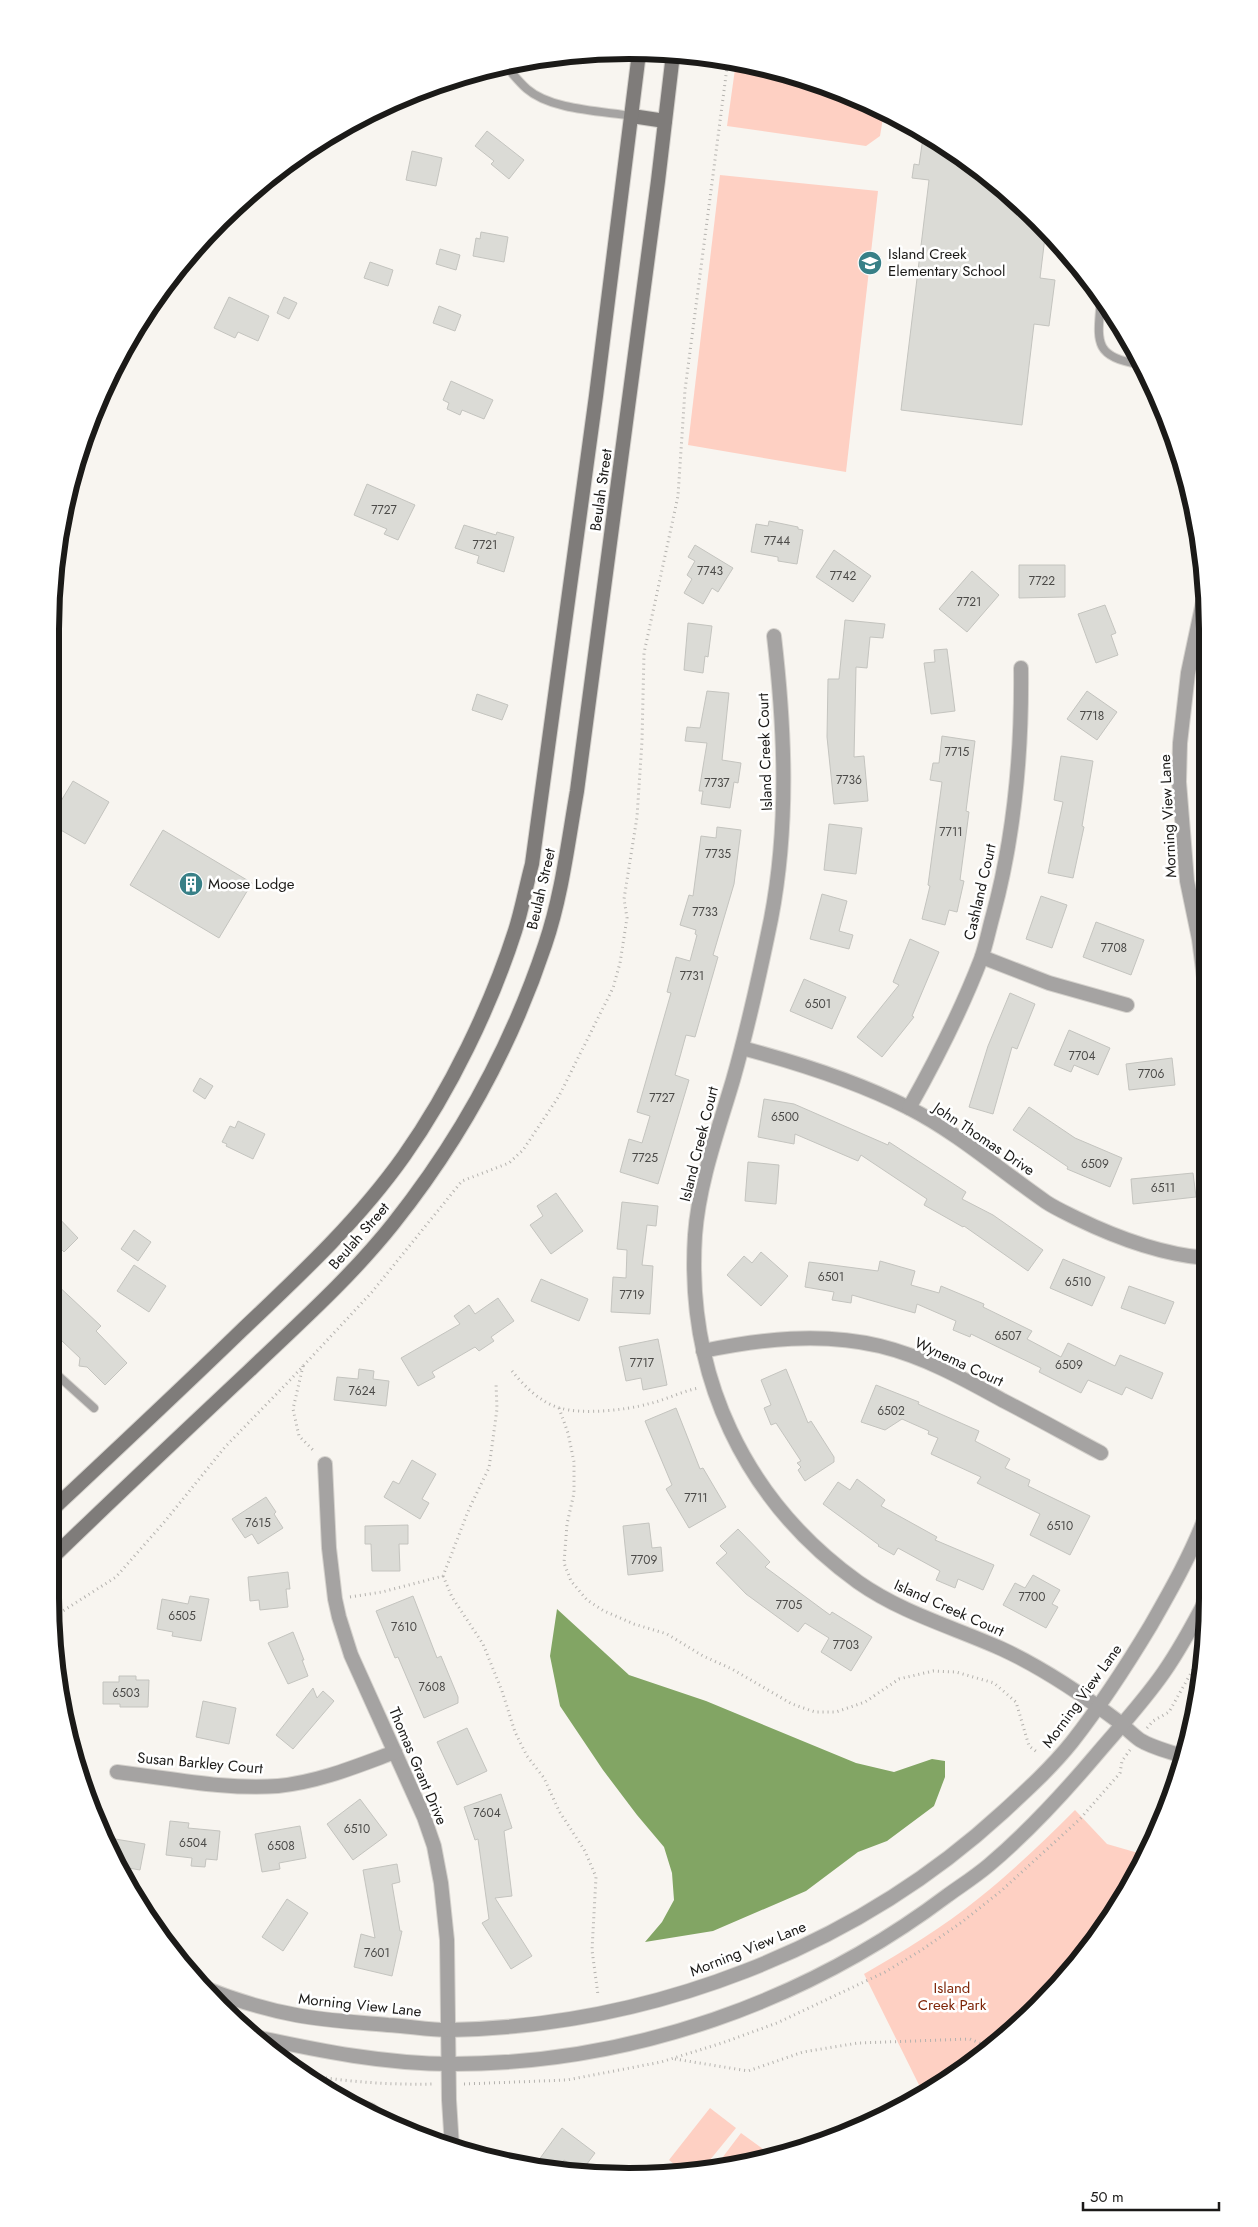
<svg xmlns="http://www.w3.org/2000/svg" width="1258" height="2227" viewBox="0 0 1258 2227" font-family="Jost,sans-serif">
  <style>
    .green { fill: #fed0c3 }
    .water { fill: #82a564 }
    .building { fill: #dbdbd6; stroke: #c4c4bf }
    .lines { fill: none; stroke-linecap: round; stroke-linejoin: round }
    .service-casing { stroke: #d5d2cd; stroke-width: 10 }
    .minor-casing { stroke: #d5d2cd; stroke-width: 16 }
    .tertiary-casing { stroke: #d5d2cd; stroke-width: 16 }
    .secondary-casing { stroke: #d5d2cd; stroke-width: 16 }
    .path { stroke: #b4b2ae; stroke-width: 3; stroke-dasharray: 1 4; stroke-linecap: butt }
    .service { stroke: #a5a3a2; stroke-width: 8 }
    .minor { stroke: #a5a3a2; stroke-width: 14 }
    .tertiary { stroke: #a5a3a2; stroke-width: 14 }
    .secondary { stroke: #7f7c7a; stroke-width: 14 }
    .labels { text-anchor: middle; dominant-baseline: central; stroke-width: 5; stroke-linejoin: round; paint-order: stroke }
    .number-label { font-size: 12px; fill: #4b4a48 }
    .poi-label { font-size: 15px; fill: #1b1a18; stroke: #fff; text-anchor: start }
    .street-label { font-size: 15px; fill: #1b1a18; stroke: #fff }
    .park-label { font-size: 15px; fill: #7f2609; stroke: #fff }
    .rim { fill: none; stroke: #1b1a18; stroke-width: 6 }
  </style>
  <rect width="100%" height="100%" fill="#f8f5f0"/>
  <g class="green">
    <polygon points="736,62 815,81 884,112 880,136 866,146 727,126"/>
    <polygon points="720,175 878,191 846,472 688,445"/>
    <path d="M1075,1810L1107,1844L1145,1855L1130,1888L1065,1980L1011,2034L924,2095L864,1974C904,1951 943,1927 979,1898C1013,1871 1044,1841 1075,1810Z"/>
    <polygon points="710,2108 736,2128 701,2171 685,2173 669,2160"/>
    <path d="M741,2133L767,2152C755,2168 731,2167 713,2170Z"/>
  </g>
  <polygon class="water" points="557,1609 629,1675 706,1701 856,1763 894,1772 932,1759 945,1761 945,1777 934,1806 887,1841 858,1852 806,1891 713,1931 645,1942 662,1922 674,1900 672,1873 664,1847 637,1815 603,1770 560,1706 550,1656"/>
  <g class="building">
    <polygon points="487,131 524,160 509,179 491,164 494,161 475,146"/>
    <polygon points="924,131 1038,219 1046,229 1040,278 1055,280 1049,326 1034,324 1022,425 901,410 929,180 912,178 914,164 919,165"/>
    <polygon points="412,151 442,158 436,186 406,180"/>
    <polygon points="481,232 508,237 504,262 473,256 476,238 480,239"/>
    <polygon points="440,249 460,255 456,270 436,264"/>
    <polygon points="370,262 393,270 388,286 364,278"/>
    <polygon points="229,297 269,316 258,341 238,332 235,338 214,328"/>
    <polygon points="284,297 297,303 289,319 277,313"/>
    <polygon points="439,306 461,315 455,331 433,323"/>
    <polygon points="451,381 493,400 484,419 462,410 460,415 447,409 449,403 443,400"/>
    <polygon points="367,484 415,505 398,540 384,534 387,529 354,515"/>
    <polygon points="769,521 798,527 798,529 803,530 797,564 778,561 778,557 751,552 756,524 768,526"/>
    <polygon points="464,525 496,535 497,532 514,537 504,572 477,563 479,556 455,548"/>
    <polygon points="695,545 733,568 718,592 712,588 703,604 684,593 692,579 687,575 695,561 688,557"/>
    <polygon points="834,550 871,576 853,602 816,577"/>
    <polygon points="1019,565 1065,565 1065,597 1019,598"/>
    <polygon points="972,571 999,595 967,632 939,609"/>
    <polygon points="1105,605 1116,633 1111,635 1118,655 1096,663 1078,614"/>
    <polygon points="845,620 885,624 883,638 870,637 867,668 856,667 854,757 864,756 868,801 834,804 827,737 828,679 839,679"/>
    <polygon points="688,623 712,626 708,657 705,656 703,673 684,670"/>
    <polygon points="947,649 955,711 931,714 924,663 935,662 934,650"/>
    <polygon points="707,691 729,693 722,760 741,763 738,783 734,782 730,808 701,804 703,791 699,791 707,743 685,741 687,727 700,728"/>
    <polygon points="1087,691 1117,712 1097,740 1067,719"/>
    <polygon points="477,694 508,705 502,720 472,710"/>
    <polygon points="942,736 975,741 966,811 969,812 960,880 964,881 957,912 949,910 945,925 922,919 930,886 928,885 942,782 930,780 933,763 939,763"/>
    <polygon points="1061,756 1093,761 1082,826 1084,827 1073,878 1048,873 1063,802 1054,800"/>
    <polygon points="73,781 109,802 85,844 52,825 52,816"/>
    <polygon points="829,824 862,828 856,874 824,870"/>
    <polygon points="717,827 741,830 734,884 713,955 718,957 695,1037 686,1035 675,1075 689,1080 658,1184 620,1172 629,1139 642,1143 650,1116 637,1112 671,993 667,992 676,957 690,961 697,935 695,934 696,930 680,925 689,895 693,896 701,836 716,838"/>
    <polygon points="163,830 252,883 219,938 130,885"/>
    <polygon points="822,894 847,901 839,931 853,935 849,949 810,939"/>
    <polygon points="1041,896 1067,905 1052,948 1026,939"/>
    <polygon points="1096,922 1144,940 1131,975 1083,957"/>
    <polygon points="910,939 939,952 912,1016 914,1017 882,1057 857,1037 899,985 893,982"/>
    <polygon points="804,979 846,997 832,1029 790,1011"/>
    <polygon points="1010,993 1035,1004 1017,1049 1012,1047 993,1114 969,1107 988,1046"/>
    <polygon points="1069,1030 1110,1048 1098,1075 1074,1065 1071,1072 1054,1065"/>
    <polygon points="1172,1058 1175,1085 1129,1090 1126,1064"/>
    <polygon points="200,1078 213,1086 205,1099 193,1091"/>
    <polygon points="764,1099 794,1104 888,1145 889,1142 966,1192 962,1199 993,1215 1043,1250 1028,1271 964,1226 963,1227 924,1205 927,1199 861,1155 858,1161 795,1134 794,1144 758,1137"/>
    <polygon points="1029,1107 1075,1138 1122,1158 1110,1187 1067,1169 1068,1167 1013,1130"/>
    <polygon points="238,1121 265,1134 253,1159 226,1146 227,1144 222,1142 230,1126 235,1128"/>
    <polygon points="748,1162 779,1165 776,1204 745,1201"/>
    <polygon points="1193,1173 1196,1197 1133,1204 1131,1179"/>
    <polygon points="556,1193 583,1231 551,1254 530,1225 543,1216 537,1206"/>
    <polygon points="622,1202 658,1206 656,1226 647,1225 642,1265 653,1266 650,1314 611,1312 613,1277 626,1278 627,1250 617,1249"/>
    <polygon points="53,1212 78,1238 64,1252 53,1241"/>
    <polygon points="134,1230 151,1242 138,1261 121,1249"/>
    <polygon points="761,1252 788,1276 761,1306 727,1275 744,1256 752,1263"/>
    <polygon points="1063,1259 1105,1277 1092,1306 1050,1288"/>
    <polygon points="880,1261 915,1271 911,1285 939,1293 941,1286 984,1304 983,1307 1032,1331 1027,1339 1061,1357 1068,1343 1115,1366 1120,1355 1163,1373 1152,1399 1126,1387 1122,1395 1088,1380 1081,1393 1039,1372 1041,1368 971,1334 970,1337 953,1330 956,1321 917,1304 915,1313 852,1295 851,1303 832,1300 834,1292 805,1287 809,1262 878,1271"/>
    <polygon points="134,1265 166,1286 149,1312 117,1291"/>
    <polygon points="541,1279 588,1299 579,1321 531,1301"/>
    <polygon points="54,1282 101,1326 96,1331 127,1363 105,1385 87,1367 79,1366 80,1358 62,1341 54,1350"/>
    <polygon points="1129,1286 1174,1302 1165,1324 1121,1308"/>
    <polygon points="498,1298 514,1321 491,1337 494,1341 479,1351 475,1347 432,1372 435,1377 418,1386 401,1358 460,1324 454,1316 469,1305 475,1314"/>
    <polygon points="658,1339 667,1385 643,1390 641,1378 626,1381 619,1347"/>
    <polygon points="359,1369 374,1371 373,1379 389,1381 386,1406 334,1400 337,1377 358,1379"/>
    <polygon points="786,1369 808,1423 811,1421 834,1457 834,1462 805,1481 798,1470 801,1467 797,1463 801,1461 776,1423 771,1425 764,1408 771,1405 761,1380"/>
    <polygon points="876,1385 919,1402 918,1404 979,1431 975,1441 1010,1459 1005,1468 1030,1480 1028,1486 1090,1516 1070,1555 1030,1535 1040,1514 977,1483 981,1477 931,1454 938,1438 928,1434 929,1431 902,1419 885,1430 861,1422"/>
    <polygon points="676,1408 700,1469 703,1468 726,1507 689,1528 666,1489 672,1485 645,1421"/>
    <polygon points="412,1460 436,1474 422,1499 429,1503 420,1519 384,1497 393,1481 399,1484"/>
    <polygon points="857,1479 885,1500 881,1506 937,1537 935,1540 994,1565 983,1590 958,1579 955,1588 936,1580 940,1571 898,1548 894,1555 878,1546 879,1545 823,1504 838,1482 850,1490"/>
    <polygon points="266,1497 276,1512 274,1514 283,1528 258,1544 252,1534 245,1538 232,1519"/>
    <polygon points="649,1523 652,1548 661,1547 663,1571 628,1575 623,1526"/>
    <polygon points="408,1525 408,1544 399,1544 400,1571 372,1571 371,1544 365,1544 365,1526"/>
    <polygon points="738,1529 770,1562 765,1567 830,1615 832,1612 872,1637 851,1671 821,1652 829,1638 805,1623 798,1632 746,1594 716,1563 727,1553 720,1546"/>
    <polygon points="288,1572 290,1589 286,1589 288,1607 260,1610 259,1600 250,1601 248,1577"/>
    <polygon points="1033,1575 1060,1590 1052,1604 1058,1607 1046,1628 1003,1605 1015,1583 1025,1588"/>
    <polygon points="190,1596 209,1599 201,1641 172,1636 173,1632 157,1629 162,1599 188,1604"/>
    <polygon points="413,1596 437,1658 441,1656 458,1697 458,1703 424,1718 398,1657 395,1658 376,1611"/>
    <polygon points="293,1632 304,1660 302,1660 308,1676 288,1684 268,1643"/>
    <polygon points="119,1676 136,1676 136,1680 149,1680 148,1707 120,1707 120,1704 103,1704 103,1682 119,1682"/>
    <polygon points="313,1688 317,1698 323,1691 334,1701 293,1749 276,1735"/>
    <polygon points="203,1701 236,1708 229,1744 196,1737"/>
    <polygon points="467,1728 487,1771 457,1785 437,1742"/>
    <polygon points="501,1794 512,1828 504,1831 512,1896 495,1898 532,1956 511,1969 482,1923 489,1919 478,1839 475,1840 464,1807"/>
    <polygon points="360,1799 387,1835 353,1860 327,1824"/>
    <polygon points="170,1821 189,1823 188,1828 220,1831 217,1860 206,1859 205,1867 191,1866 192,1858 166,1855"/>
    <polygon points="300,1826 306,1858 279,1863 280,1869 262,1872 255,1834"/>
    <polygon points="103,1837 145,1844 140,1870 117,1866"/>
    <polygon points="397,1864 400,1882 392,1884 400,1931 402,1931 392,1976 354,1967 361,1934 375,1938 363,1870"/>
    <polygon points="287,1899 308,1913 283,1951 262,1937"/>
    <polygon points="562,2128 595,2153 581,2172 564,2160 554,2172 533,2168"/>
  </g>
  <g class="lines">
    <g class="service-casing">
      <g id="service">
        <path d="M505,65C512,73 519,82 527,89C551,110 601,111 632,116"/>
        <path d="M1101,296C1099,336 1089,357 1139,364"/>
        <polyline points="54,1372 94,1408"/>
      </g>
    </g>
    <g class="minor-casing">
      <g id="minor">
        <path d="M774,636C785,730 789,825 771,919C760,973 748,1027 733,1080C718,1131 699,1182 695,1235C686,1375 744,1500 858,1582C902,1613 953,1627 1002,1649C1043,1668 1083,1695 1119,1722C1126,1728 1133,1735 1140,1740C1151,1747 1167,1751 1179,1755H1183"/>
        <polyline points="982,957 1049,983 1127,1005"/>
        <path d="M742,1048C799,1063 856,1081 909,1108C958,1133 1001,1171 1046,1202C1055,1208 1066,1213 1076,1218C1117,1238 1160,1254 1205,1258"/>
        <path d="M909,1108C936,1060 961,1011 981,959C986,945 989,929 993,915C1015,834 1022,751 1021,668"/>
        <path d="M703,1351C761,1339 821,1332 880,1346C925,1357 964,1379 1004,1401C1037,1418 1069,1436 1101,1453"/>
        <polyline points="325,1464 329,1548 335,1599 339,1617 351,1655 424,1817 434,1846 441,1883 447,1940 449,2100 452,2147"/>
        <path d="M117,1772C169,1778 225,1790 278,1786C319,1782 357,1766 395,1752"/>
        <polyline points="347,2102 370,2110 388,2123"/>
      </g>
    </g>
    <g class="tertiary-casing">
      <g id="tertiary">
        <polyline points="1203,602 1188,673 1180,743 1179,782 1187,881 1199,939 1205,985"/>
        <path d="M202,1987C232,1999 264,2009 296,2015C326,2021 358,2022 388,2025C408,2026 429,2030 449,2030C651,2026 854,1949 1003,1812C1027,1790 1052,1767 1072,1742C1101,1705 1127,1665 1151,1625C1171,1590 1192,1553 1206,1515"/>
        <path d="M256,2037C320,2051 386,2064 452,2064C631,2064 806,2002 948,1895C962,1885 976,1876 989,1865C1028,1832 1063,1794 1096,1755C1119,1728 1144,1701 1164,1672C1180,1649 1194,1623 1207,1598"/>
      </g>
    </g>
    <g class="secondary-casing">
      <g id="secondary">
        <polyline points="632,116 665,121"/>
        <path d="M54,1508C117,1449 180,1390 242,1330C300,1275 358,1221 404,1156C450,1091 491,1006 515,931C522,909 526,886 532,864L596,396L639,53"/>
        <path d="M55,1555C119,1493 184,1432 249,1371C298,1324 350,1278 393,1224C460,1140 511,1047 545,945C562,895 568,842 577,791L658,181L673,54"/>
      </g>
    </g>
    <g class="path">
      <polyline points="303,1366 293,1409 299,1436 315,1452"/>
      <path d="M512,1371C524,1386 541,1403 560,1408C582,1415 626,1410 648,1404C666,1400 682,1391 699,1388"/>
      <polyline points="559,1408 568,1433 574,1462 574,1493 567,1524 564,1563 571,1581 587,1600 604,1611 634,1624 667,1634 703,1656 732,1669 792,1704 815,1712 836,1712 865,1702 899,1679 933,1671 956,1672 994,1683 1016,1702 1029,1746 1037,1752"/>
      <polyline points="443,1576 452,1597 483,1644 502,1691 515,1732 527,1756 544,1778 559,1811 585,1851 596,1877 592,1950 598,1995"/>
      <polyline points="350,1597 382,1592 443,1576 469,1509 489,1468 497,1409 496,1383"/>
      <polyline points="55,1616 116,1577 166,1520 225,1447 292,1378 372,1292 462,1181 509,1163 523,1150 559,1096 613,988 620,963 627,918 624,899 637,817 642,741 644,653 678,496 685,390 728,60"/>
      <polyline points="1147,1728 1153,1721 1169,1712 1204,1650"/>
      <polyline points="675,2059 748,2071 803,2052 858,2043 970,2039 991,2048"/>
      <path d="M301,2074C346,2082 390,2085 435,2084"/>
      <polyline points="464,2084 567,2080 661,2062 722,2043 777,2023 885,1972 920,1951 962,1922 1001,1891 1080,1819 1120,1773 1122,1761 1130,1750"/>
    </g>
    <use href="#service" class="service"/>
    <use href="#minor" class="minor"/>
    <use href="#tertiary" class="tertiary"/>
    <use href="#secondary" class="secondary"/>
  </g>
  <defs>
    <g id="school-disc" transform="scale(1.25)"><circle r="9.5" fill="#388087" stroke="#fff"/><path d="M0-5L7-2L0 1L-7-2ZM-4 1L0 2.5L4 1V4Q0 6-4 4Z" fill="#fff"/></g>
    <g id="building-disc" transform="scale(1.25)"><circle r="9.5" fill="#388087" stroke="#fff"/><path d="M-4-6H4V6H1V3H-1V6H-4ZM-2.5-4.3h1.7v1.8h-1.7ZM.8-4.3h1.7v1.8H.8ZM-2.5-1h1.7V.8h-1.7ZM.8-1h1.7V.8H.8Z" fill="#fff"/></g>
  </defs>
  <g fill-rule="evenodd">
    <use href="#school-disc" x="870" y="263"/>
    <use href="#building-disc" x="191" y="884"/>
  </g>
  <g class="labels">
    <g class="number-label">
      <text x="384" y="510">7727</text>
      <text x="777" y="541">7744</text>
      <text x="485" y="545">7721</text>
      <text x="710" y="571">7743</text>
      <text x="843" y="576">7742</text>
      <text x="1042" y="581">7722</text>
      <text x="969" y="602">7721</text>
      <text x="1092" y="716">7718</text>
      <text x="957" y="752">7715</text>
      <text x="849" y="780">7736</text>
      <text x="717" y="783">7737</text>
      <text x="951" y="832">7711</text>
      <text x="718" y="854">7735</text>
      <text x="705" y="912">7733</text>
      <text x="1114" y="948">7708</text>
      <text x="692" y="976">7731</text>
      <text x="818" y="1004">6501</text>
      <text x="1082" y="1056">7704</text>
      <text x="1151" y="1074">7706</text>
      <text x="662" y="1098">7727</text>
      <text x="785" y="1117">6500</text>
      <text x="645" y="1158">7725</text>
      <text x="1095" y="1164">6509</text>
      <text x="1163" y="1188">6511</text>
      <text x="831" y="1277">6501</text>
      <text x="1078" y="1282">6510</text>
      <text x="632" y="1295">7719</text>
      <text x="1008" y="1336">6507</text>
      <text x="642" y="1363">7717</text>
      <text x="1069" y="1365">6509</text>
      <text x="362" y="1391">7624</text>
      <text x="891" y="1411">6502</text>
      <text x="696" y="1498">7711</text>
      <text x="258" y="1523">7615</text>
      <text x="1060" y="1526">6510</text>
      <text x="644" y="1560">7709</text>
      <text x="1032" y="1597">7700</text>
      <text x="789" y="1605">7705</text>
      <text x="182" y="1616">6505</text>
      <text x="404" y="1627">7610</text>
      <text x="846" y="1645">7703</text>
      <text x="432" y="1687">7608</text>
      <text x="126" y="1693">6503</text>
      <text x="487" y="1813">7604</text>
      <text x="357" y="1829">6510</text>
      <text x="193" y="1843">6504</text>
      <text x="281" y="1846">6508</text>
      <text x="377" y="1953">7601</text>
    </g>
    <g class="poi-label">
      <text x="888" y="254">Island Creek<tspan x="888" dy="17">Elementary School</tspan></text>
      <text x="208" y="884">Moose Lodge</text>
    </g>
    <g class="street-label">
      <text transform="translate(601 490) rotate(-82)">Beulah Street</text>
      <text transform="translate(765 752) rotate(-92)">Island Creek Court</text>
      <text transform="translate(1168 816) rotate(-93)">Morning View Lane</text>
      <text transform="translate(541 889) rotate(-77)">Beulah Street</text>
      <text transform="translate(980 892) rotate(-77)">Cashland Court</text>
      <text transform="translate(984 1139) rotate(34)">John Thomas Drive</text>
      <text transform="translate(699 1144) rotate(-76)">Island Creek Court</text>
      <text transform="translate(359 1236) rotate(-49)">Beulah Street</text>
      <text transform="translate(959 1362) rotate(25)">Wynema Court</text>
      <text transform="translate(949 1608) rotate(24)">Island Creek Court</text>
      <text transform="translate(1082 1696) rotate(-54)">Morning View Lane</text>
      <text transform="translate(200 1763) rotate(5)">Susan Barkley Court</text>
      <text transform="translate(418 1766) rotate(67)">Thomas Grant Drive</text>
      <text transform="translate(748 1949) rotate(-22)">Morning View Lane</text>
      <text transform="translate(360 2005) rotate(6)">Morning View Lane</text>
    </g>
    <g class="park-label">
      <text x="952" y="1988">Island<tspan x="952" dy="17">Creek Park</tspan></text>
    </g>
  </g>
  <path d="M0 0H1258V2227H0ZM629 59H629A570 570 0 0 1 1199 629V1598A570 570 0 0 1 629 2168H629A570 570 0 0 1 59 1598V629A570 570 0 0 1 629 59Z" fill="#fff" fill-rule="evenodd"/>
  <path class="rim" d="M629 59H629A570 570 0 0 1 1199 629V1598A570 570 0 0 1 629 2168H629A570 570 0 0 1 59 1598V629A570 570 0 0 1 629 59Z"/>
  <path d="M1083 2202v8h136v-8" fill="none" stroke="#1b1a18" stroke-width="2.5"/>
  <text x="1090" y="2202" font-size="15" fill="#1b1a18" stroke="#ffffff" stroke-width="4" paint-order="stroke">50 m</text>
</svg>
